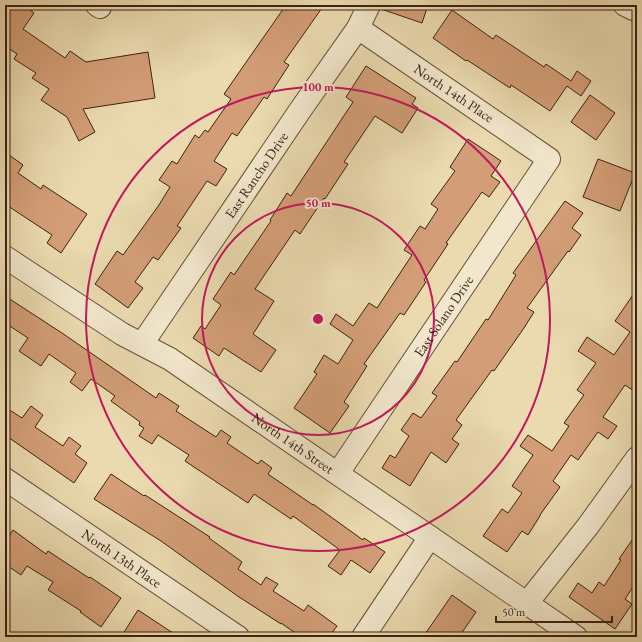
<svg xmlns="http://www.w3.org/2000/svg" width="642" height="642" viewBox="0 0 642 642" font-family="'EB Garamond',serif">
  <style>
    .building { fill: #d39e77; stroke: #3b2212 }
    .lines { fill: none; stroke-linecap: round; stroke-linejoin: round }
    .minor-casing { stroke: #67503a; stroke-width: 24 }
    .minor { stroke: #f2e7cc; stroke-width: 22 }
    .ring { fill: none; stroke: #c2185b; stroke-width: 2 }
    .labels { text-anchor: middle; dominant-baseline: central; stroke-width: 4; stroke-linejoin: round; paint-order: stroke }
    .street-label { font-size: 14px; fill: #3b2212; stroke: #f2e7cc }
    .centre { fill: #c2185b; stroke: #f2e7cc; stroke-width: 2 }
    .ring-label { font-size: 12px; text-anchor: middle; font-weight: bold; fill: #c2185b; stroke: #f2e7cc; stroke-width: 4; stroke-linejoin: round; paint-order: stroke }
  </style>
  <rect width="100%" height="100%" fill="#ebdab0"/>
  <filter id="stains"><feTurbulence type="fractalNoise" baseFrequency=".005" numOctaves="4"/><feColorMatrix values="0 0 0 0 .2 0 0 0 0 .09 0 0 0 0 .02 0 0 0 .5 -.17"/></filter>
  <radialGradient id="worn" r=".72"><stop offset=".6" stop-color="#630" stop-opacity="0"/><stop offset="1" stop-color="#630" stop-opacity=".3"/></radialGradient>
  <g class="building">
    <polygon points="5,5 23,5 34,13 23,29 65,58 70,51 86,62 148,52 155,98 83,109 95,132 79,141 67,117 41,100 49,89 32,78 36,73 14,59 17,54 5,46"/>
    <polygon points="286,5 324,5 284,62 289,65 267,99 264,97 237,136 232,133 214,161 227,169 216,186 207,181 177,226 181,228 158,260 153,257 135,282 143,288 128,308 95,284 117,251 123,255 159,205 170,187 159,180 172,161 177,164 195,135 199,138 205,130 208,132 231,99 224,94"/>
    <polygon points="381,5 428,5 422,23 381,9"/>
    <polygon points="452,10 493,39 496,35 544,67 546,64 571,81 577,71 591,81 581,96 567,86 550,111 511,85 510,88 467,60 466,61 433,38"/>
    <polygon points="366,66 416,98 412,104 418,108 402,133 375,116 344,162 348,164 325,199 324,198 300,234 295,230 255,289 274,301 253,334 276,350 261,372 224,348 219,356 193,338 201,326 205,329 221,305 213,299 231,272 234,275 271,221 270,220 287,193 291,196 353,102 346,97"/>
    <polygon points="590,95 615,113 596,140 571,122"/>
    <polygon points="468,139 501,161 491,176 500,182 489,197 482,192 446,243 448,244 424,280 426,282 404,315 400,313 364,364 367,366 344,402 349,406 330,433 294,408 317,374 314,372 324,355 338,364 353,340 330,324 336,314 353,326 369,303 377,308 412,255 404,250 420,226 425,229 438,209 431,204 455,171 450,167"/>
    <polygon points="5,152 23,165 18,173 41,189 43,185 87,214 61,253 47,243 52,235 5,204"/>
    <polygon points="598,159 635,173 620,211 583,197"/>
    <polygon points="565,201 583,213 572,228 581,235 569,252 568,251 527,308 534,312 524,328 494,371 492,370 456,420 462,425 452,439 459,444 446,463 431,452 410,486 382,468 390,455 395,458 409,436 401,430 413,413 421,418 437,396 432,393 455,361 457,362 486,319 488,320 516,275 513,273"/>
    <polygon points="637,289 637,393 625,385 603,417 617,426 608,439 598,432 578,460 571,455 553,481 560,487 540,515 540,516 528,535 522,531 507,552 483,536 502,509 508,513 522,493 512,486 533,455 520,446 528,435 552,451 569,426 564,423 584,395 577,390 596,363 578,351 587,337 614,355 630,332 615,321"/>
    <polygon points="5,296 62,333 156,398 159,393 179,406 176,411 216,437 221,430 231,437 227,443 258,464 261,460 272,468 268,474 313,505 313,504 363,540 364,538 385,552 370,573 351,560 341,575 328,566 340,550 293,516 291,519 254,494 248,503 185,461 189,455 158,435 152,444 139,436 144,428 139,425 140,422 111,401 115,396 91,379 82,391 70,382 76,373 49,354 41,366 19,351 28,338 5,323"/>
    <polygon points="31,406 43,415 35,427 63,446 69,437 81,446 75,454 87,463 74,483 5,435 5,407 22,418"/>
    <polygon points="111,474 144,496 145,495 210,537 209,538 242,562 238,569 261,585 266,577 278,584 273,591 304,611 308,605 337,626 329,637 301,637 281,623 281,624 239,597 161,541 94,499"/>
    <polygon points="13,530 46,554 48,551 89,578 90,577 121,598 101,627 80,612 81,611 48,590 53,582 27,566 21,575 5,564 5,542"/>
    <polygon points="637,533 637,581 625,599 632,604 615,629 569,597 578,583 592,593 599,582 604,586 621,560 619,559"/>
    <polygon points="452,595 476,612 459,637 423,637"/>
    <polygon points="138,610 179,637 121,637"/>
  </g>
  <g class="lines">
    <g class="minor-casing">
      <g id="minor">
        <polyline points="97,5 100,7"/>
        <polyline points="625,5 633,9 637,9"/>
        <path id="s1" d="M5,257L122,334L170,359L576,637"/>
        <path id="s2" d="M142,344L301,109L358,28L369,5"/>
        <path id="s3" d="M338,473L549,159L358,28"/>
        <path id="s4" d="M5,479L238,637"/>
        <polyline points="527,603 588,526 637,458"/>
        <polyline points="363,637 430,537"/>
      </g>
    </g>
    <use href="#minor" class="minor"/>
  </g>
  <g class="ring">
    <circle cx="318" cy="319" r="116"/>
    <circle cx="318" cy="319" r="232"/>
  </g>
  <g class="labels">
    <g class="street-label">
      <text transform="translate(454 93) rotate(34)">North 14th Place</text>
      <text stroke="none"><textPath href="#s2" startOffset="204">East Rancho Drive</textPath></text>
      <text stroke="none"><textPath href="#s3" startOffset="189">East Solano Drive</textPath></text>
      <text stroke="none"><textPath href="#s1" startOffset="343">North 14th Street</textPath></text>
      <text stroke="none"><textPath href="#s4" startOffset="141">North 13th Place</textPath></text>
    </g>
  </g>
  <circle cx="318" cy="319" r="6" class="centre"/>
  <g class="ring-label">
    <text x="318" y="91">100 m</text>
    <text x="318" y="207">50 m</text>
  </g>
  <rect width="642" height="642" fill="none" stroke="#ebdab0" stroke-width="20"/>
  <rect x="6" y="6" width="630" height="630" fill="none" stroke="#3b2212" stroke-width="2"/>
  <rect x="10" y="10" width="622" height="622" fill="none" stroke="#3b2212"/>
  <path d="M496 616v6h116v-6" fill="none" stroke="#3b2212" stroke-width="2"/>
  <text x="502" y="616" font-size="12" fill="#3b2212" stroke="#f2e7cc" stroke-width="3" paint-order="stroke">50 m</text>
  <rect width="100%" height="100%" filter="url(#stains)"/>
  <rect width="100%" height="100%" fill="url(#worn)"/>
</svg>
